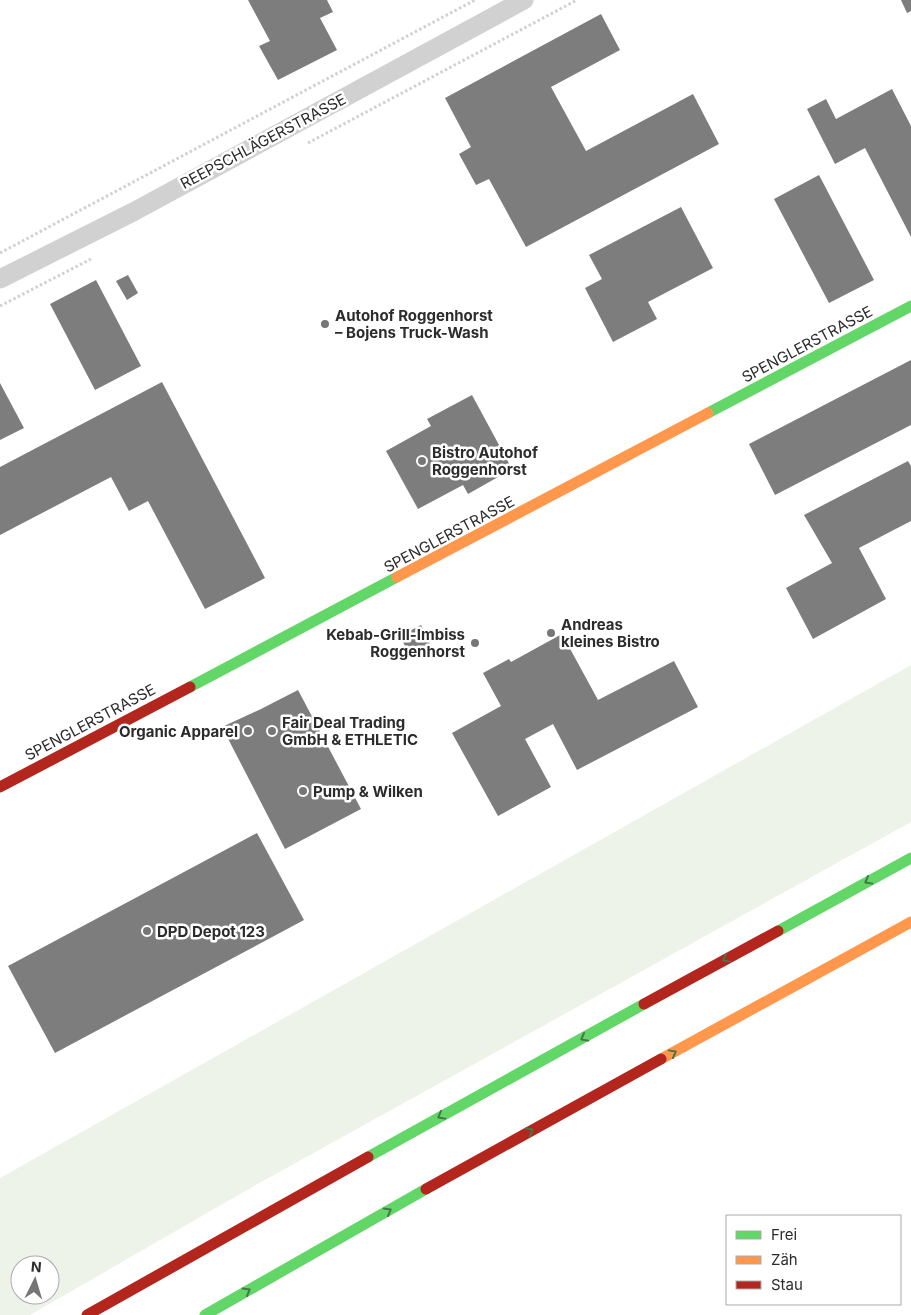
<svg xmlns="http://www.w3.org/2000/svg" width="911" height="1315" viewBox="0 0 911 1315" font-family="Inter,sans-serif">
  <style>
    .green { fill: #eef3ea; fill-rule: evenodd }
    .building { fill: #7d7d7d }
    .lines { fill: none; stroke-linecap: round; stroke-linejoin: round }
    .path { stroke: #d1d1d1; stroke-width: 3; stroke-dasharray: 2.5 2.5; stroke-linecap: butt }
    .street { stroke: #d1d1d1; stroke-width: 19 }
    .fast { stroke: #63d668; stroke-width: 11 }
    .slow { stroke: #ff974d; stroke-width: 11 }
    .jam { stroke: #b3261e; stroke-width: 11 }
    .oneway { stroke: #457847 }
    .poi-dot { fill: #767676; stroke: #fff; stroke-width: 2 }
    .labels { text-anchor: middle; dominant-baseline: central; stroke-width: 5; stroke-linejoin: round; paint-order: stroke }
    .street-label { font-size: 15px; fill: #2c2c2c; stroke: #fff }
    .poi-label { font-size: 15px; font-weight: bold; fill: #2c2c2c; stroke: #fff; text-anchor: start }
  </style>
  <rect width="100%" height="100%" fill="#fff"/>
  <path class="green" d="M911,665V822L247,1190L30,1315H0V1178ZM20,1265H50V1295H20Z"/>
  <g class="building">
    <polygon points="248,0 327,0 333,12 320,18 337,50 278,80 259,46 270,41"/>
    <polygon points="901,0 911,0 911,11 907,13"/>
    <polygon points="601,14 620,50 551,87 586,151 693,94 719,144 526,247 489,179 476,185 459,154 471,147 445,98"/>
    <polygon points="892,89 911,126 911,237 865,148 835,164 807,109 826,99 836,119"/>
    <polygon points="819,175 874,280 829,303 774,199"/>
    <polygon points="681,207 713,268 648,302 657,319 613,342 585,288 602,279 589,255"/>
    <polygon points="128,275 138,293 127,300 116,281"/>
    <polygon points="96,280 141,366 95,390 50,304"/>
    <polygon points="911,360 911,425 775,495 749,444"/>
    <polygon points="162,382 265,578 205,609 148,501 129,511 111,477 0,535 0,467"/>
    <polygon points="0,383 24,428 0,440"/>
    <polygon points="472,395 512,469 468,494 463,485 418,509 386,451 431,426 427,419"/>
    <polygon points="908,461 911,466 911,521 859,548 886,599 813,639 786,588 832,563 804,515"/>
    <polygon points="421,625 431,646 410,656 400,636"/>
    <polygon points="562,634 598,700 674,661 698,707 577,770 553,724 525,739 551,787 498,816 452,733 501,706 483,673 509,659 511,662"/>
    <polygon points="298,690 361,809 285,849 222,727 261,709"/>
    <polygon points="257,833 304,920 55,1053 8,966"/>
  </g>
  <g class="lines">
    <g class="path">
      <polyline points="308,143 577,0"/>
      <polyline points="0,253 475,0"/>
      <polyline points="0,306 91,259"/>
    </g>
    <polyline class="street" points="0,279 135,211 524,0"/>
    <g class="fast">
      <polyline points="708,413 911,306"/>
      <polyline points="190,687 397,577"/>
      <polyline points="778,931 911,858"/>
      <polyline points="368,1157 644,1004"/>
      <polyline points="205,1315 426,1189"/>
    </g>
    <g class="slow">
      <polyline points="397,577 708,413"/>
      <polyline points="661,1059 911,922"/>
    </g>
    <g class="jam">
      <polyline points="0,787 190,687"/>
      <polyline points="644,1004 778,931"/>
      <polyline points="426,1189 661,1059"/>
      <polyline points="87,1315 368,1157"/>
    </g>
  </g>
  <defs><path id="oneway-chevron" d="M-2-3.5L2.5 0L-2 3.5" fill="none" stroke-width="1.6" stroke-linecap="round" stroke-linejoin="round" transform="scale(1.25)"/></defs>
  <g class="oneway">
    <use href="#oneway-chevron" transform="translate(868 881) rotate(151)"/>
    <use href="#oneway-chevron" transform="translate(726 959) rotate(151)"/>
    <use href="#oneway-chevron" transform="translate(584 1038) rotate(151)"/>
    <use href="#oneway-chevron" transform="translate(673 1053) rotate(-29)"/>
    <use href="#oneway-chevron" transform="translate(441 1116) rotate(151)"/>
    <use href="#oneway-chevron" transform="translate(530 1131) rotate(-29)"/>
    <use href="#oneway-chevron" transform="translate(388 1211) rotate(-30)"/>
    <use href="#oneway-chevron" transform="translate(247 1291) rotate(-30)"/>
  </g>
  <g class="poi-dot">
    <circle cx="325" cy="324" r="5"/>
    <circle cx="422" cy="461" r="5"/>
    <circle cx="551" cy="633" r="5"/>
    <circle cx="475" cy="643" r="5"/>
    <circle cx="248" cy="731" r="5"/>
    <circle cx="272" cy="731" r="5"/>
    <circle cx="303" cy="791" r="5"/>
    <circle cx="147" cy="931" r="5"/>
  </g>
  <g class="labels">
    <g class="street-label">
      <text transform="translate(263 141) rotate(-28)">REEPSCHLÄGERSTRASSE</text>
      <text transform="translate(807 344) rotate(-28)">SPENGLERSTRASSE</text>
      <text transform="translate(449 534) rotate(-28)">SPENGLERSTRASSE</text>
      <text transform="translate(90 722) rotate(-28)">SPENGLERSTRASSE</text>
    </g>
    <g class="poi-label">
      <text x="335" y="315">Autohof Roggenhorst<tspan x="335" dy="17">– Bojens Truck-Wash</tspan></text>
      <text x="432" y="452">Bistro Autohof<tspan x="432" dy="17">Roggenhorst</tspan></text>
      <text x="561" y="624">Andreas<tspan x="561" dy="17">kleines Bistro</tspan></text>
      <text x="465" y="634" text-anchor="end">Kebab-Grill-Imbiss<tspan x="465" dy="17">Roggenhorst</tspan></text>
      <text x="282" y="722">Fair Deal Trading<tspan x="282" dy="17">GmbH &amp; ETHLETIC</tspan></text>
      <text x="238" y="731" text-anchor="end">Organic Apparel</text>
      <text x="313" y="791">Pump &amp; Wilken</text>
      <text x="157" y="931">DPD Depot 123</text>
    </g>
  </g>
  <rect x="726" y="1215" width="175" height="90" fill="#ffffff" stroke="#ababab"/>
  <rect x="736" y="1231" width="25" height="8" fill="#63d668" stroke="#ababab"/>
  <text x="771" y="1240" font-size="15" fill="#2c2c2c">Frei</text>
  <rect x="736" y="1256" width="25" height="8" fill="#ff974d" stroke="#ababab"/>
  <text x="771" y="1265" font-size="15" fill="#2c2c2c">Zäh</text>
  <rect x="736" y="1281" width="25" height="8" fill="#b3261e" stroke="#ababab"/>
  <text x="771" y="1290" font-size="15" fill="#2c2c2c">Stau</text>
  <g transform="translate(35 1280) rotate(5)"><circle r="24" fill="#ffffff" stroke="#ababab"/>
  <path d="M0-4L9 19L0 12L-9 19Z" fill="#767676"/>
  <text y="-8" font-size="14" font-weight="bold" text-anchor="middle" fill="#2c2c2c">N</text>
  </g>
</svg>
